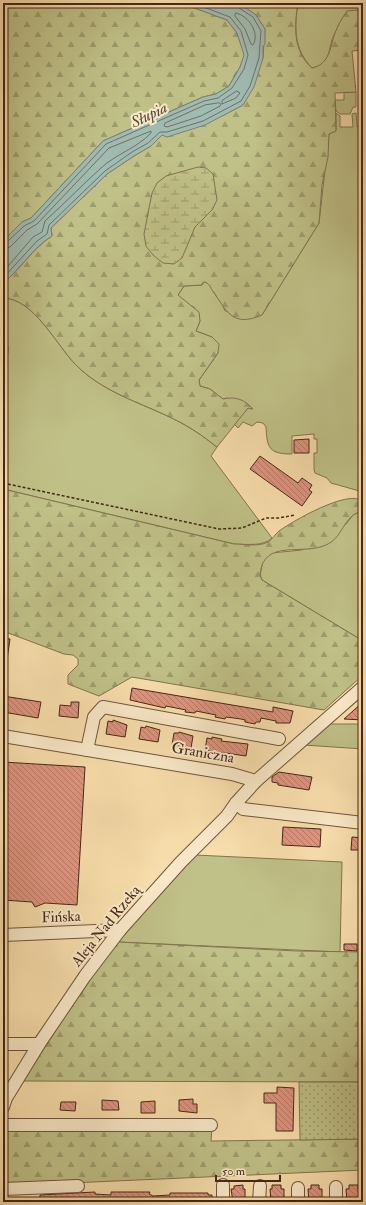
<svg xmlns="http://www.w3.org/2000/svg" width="366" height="1205" viewBox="0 0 366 1205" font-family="'IM FELL Double Pica',serif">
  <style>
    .grass { fill: #c0c188; stroke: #827450 }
    .forest { fill: url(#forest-firs); stroke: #827450 }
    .wetland { fill: url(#wetland-marsh); stroke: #827450 }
    .garden { fill: url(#garden-dots); stroke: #827450 }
    .water { fill: #a0bbb2; stroke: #7b8074 }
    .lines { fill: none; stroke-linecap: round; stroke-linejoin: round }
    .shore { stroke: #727164; stroke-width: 1 }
    .building { fill: url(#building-back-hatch); stroke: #442717 }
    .minor-casing { stroke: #71553c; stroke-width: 14 }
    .path { stroke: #442717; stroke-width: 1.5; stroke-dasharray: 3 2; stroke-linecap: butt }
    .minor { stroke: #fbeaca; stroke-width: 12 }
    .labels { text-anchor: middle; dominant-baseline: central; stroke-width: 4; stroke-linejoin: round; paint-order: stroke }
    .street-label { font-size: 15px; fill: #442717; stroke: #fbeaca }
    .water-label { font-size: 16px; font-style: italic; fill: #5b4c3e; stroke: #fbeaca }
  </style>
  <defs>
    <pattern id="forest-firs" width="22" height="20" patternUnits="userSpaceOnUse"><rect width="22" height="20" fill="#c0c188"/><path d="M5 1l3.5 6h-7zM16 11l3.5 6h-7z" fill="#9e9d6e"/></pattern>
    <pattern id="wetland-marsh" width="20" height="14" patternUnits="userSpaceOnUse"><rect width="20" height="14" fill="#c0c188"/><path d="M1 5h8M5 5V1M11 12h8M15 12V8" fill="none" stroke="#9e9d6e"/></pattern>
    <pattern id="garden-dots" width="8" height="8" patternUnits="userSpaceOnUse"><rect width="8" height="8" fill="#c0c188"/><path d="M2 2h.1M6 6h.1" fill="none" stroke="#9e9d6e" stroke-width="1.8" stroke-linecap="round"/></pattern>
    <pattern id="building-back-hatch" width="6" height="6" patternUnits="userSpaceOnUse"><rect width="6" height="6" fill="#e1947f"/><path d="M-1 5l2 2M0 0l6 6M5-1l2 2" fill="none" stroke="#b87967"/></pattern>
  </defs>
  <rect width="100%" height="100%" fill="#f9dfad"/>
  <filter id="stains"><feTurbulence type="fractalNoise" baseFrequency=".005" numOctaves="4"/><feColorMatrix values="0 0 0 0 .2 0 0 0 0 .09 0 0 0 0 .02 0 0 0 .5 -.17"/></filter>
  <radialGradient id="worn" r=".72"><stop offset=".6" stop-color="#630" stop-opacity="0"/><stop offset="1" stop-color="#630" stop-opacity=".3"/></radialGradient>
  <g class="grass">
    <path d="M298,3H363V14L357,10C350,17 340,25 335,33C327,47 333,64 312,68C294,50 294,27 298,3Z"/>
    <polygon points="344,92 356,92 356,107 353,107 350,114 340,114 336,111 335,100 344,100"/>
    <path d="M336,113L340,116V127H353L352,114L356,113L357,127H363V492L331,483L327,478L315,473L314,470V453H317V439H314V434L292,436V454C269,454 267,448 266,427L263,423L257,422L252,426L243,422L238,428L234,424L248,408L252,409L227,398L223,399L210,389L200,386L199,380L218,353L212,337L196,331L200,321L194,307L187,304L178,295L184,286L202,285L204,282L208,283L221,301L225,311L262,315L319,223L329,134L336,130Z"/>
    <path d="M3,298C33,298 56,344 75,364C108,398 157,406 195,431C203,436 210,442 217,447L211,456L272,538C263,547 246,544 234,544L3,489Z"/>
    <polygon points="363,510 363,641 262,580 260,575 263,560 271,553 302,550 346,524 353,515"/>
    <polygon points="328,724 363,724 363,749 304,745"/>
    <polygon points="195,855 342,862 340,952 118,942"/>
  </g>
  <g class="forest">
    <path d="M3,3C23,3 42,6 62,3H181L227,20L237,33L245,55L240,67L229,86L216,94L203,97L103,141L31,218L22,222L3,241Z"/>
    <path d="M237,3H298C294,27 293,51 312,68C330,64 330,47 335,33C338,25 342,18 347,11L357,10L363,14V50L352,51L356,92L335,93L336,131L329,134L328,157L322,185L319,223L262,315C232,328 227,311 212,290C210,286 209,283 204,282L202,285L184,286L178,295L199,312L200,321L196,331L212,337L219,344L218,353L199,380L200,386L210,389L223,399C236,396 245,400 253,409L248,408L217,447C210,442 203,436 195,431C157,406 108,398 75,364C56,344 33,298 3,298V283C21,269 32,249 52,236L51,228L107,174L134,156L151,146L162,135L224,115L243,105L263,58L265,29L256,15Z"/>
    <path d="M3,337C11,346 9,354 3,364Z"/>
    <path d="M3,489L234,544C244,544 259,547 268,542C272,540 275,534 279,531C293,521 348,489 363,501V510C360,512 355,513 352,516C342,525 340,538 328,544C304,557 263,537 260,575L262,580L363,641V675L324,710L132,677L99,696L68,684V675L78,665V659L73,655L64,654L3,631Z"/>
    <polygon points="118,942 297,951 363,952 363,1082 23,1081 76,998"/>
    <polygon points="3,1128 212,1128 211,1141 363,1139 363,1170 3,1186"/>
  </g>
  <polygon class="wetland" points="198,167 206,168 213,174 217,200 212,210 195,227 182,258 174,264 163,263 153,255 146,246 144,234 152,193 157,183 166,176"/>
  <polygon class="garden" points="299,1082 363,1082 363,1139 300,1140"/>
  <path class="water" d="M181,3H237L243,6L256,15L265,29V44L263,46V58L254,87L243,105L205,125L167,137L162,135L151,146L134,156L107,174L51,228L52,236C32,248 21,269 3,283V241L22,222L31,218L103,141L203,97L216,94L229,86L240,67L244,55L237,33L227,20Z"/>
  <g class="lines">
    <g class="shore">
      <path d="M236,13C249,16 260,33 253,45L251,44L245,29L235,16Z"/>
      <polygon points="237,91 240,93 236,98 222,104 222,101"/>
      <polygon points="219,103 221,104 220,106 201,116 167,127 164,126 165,123 205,105"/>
      <polyline points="3,244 7,242 24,226 34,221 106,144 204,101 218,98 232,88 244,69 248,55 241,31 230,17 193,3"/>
      <path d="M3,249L10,247L27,230L37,224L109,148L151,131V133C137,148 116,154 101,168C82,185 64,204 45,221L42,232L33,237L3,272"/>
      <polyline points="3,278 37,241 47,234 49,225 105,171 132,152 148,143 160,132 167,132 203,121 241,101 250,86 259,58 261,31 253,17 239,8 237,3"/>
    </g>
  </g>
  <g class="building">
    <polygon points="309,439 309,453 294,453 294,440"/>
    <polygon points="260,456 298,483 302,478 312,485 309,490 312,492 302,506 250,469"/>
    <polygon points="3,638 10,639 7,660 3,659"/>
    <polygon points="132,688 273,712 273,707 293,711 290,723 276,723 276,721 261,718 260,722 256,722 255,724 245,722 245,720 241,719 226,717 225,719 215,717 216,715 196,711 195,713 185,712 186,710 166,706 165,708 130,700"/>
    <polygon points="3,696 41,702 38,718 3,712"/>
    <polygon points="71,702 79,702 78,718 59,716 60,705 71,706"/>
    <polygon points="363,702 363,720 344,719"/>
    <polygon points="113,720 127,725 125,737 106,734 108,721 113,722"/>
    <polygon points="146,726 160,730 158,742 139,739 141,727 145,728"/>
    <polygon points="179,732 193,736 191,748 172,745 174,733 179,733"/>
    <polygon points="212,737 222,739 221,741 248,744 246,756 205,750 207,738 212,739"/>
    <polygon points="3,762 85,767 77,905 45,903 35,907 32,902 3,900"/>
    <polygon points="279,772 312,777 309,790 278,785 278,783 272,782 272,777"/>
    <polygon points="283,827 321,829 320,847 282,845"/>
    <polygon points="352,837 363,838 363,850 351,850"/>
    <polygon points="344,944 357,944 357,951 344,950"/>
    <polygon points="277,1087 294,1088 293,1131 276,1131 276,1103 264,1103 264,1093 277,1093"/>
    <polygon points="193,1099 193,1104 197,1104 197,1113 179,1111 179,1100"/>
    <polygon points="102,1100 118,1101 119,1110 102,1110"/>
    <polygon points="155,1101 155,1113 141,1113 141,1102"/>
    <polygon points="61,1102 76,1102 75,1111 60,1110"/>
    <polygon points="243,1185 243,1189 245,1189 245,1202 233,1202 231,1189 234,1189 234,1186"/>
    <polygon points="272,1185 281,1185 281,1189 284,1189 284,1202 271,1202 270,1189 272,1189"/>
    <polygon points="311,1185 319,1185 319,1189 322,1189 322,1202 309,1202 308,1189 311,1189"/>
    <polygon points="349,1185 358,1185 358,1189 360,1189 360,1202 347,1202 346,1189 349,1189"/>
    <polygon points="95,1192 95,1194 111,1195 111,1192 150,1192 149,1194 153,1196 170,1195 170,1193 208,1193 208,1195 212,1195 212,1202 40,1202 40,1195"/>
  </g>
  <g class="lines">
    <g class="minor-casing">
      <g id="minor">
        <polyline points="3,736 232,774 256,781"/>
        <polyline points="87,750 94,717 103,707 279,739"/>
        <polyline points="236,803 243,809 363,823"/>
        <polyline points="3,935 120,930"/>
        <polyline points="3,1044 39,1044"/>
        <polyline points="3,1107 6,1098 39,1044 85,976 120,930 181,862 227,816 236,803 256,781 363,687"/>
        <polyline points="3,1125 211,1125"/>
        <polyline points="3,1189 78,1186"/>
        <polyline points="223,1202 223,1185"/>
        <polyline points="259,1202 260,1186"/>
        <polyline points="298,1202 298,1188"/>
        <polyline points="336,1202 336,1187"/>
      </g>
    </g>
    <polyline class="path" points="3,483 219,529 242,528 266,518 279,518 295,515"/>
    <use href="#minor" class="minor"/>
  </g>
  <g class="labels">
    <g class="street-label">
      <text transform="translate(203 753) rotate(10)">Graniczna</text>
      <text transform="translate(61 917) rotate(-2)">Fińska</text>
      <text transform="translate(106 926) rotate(-51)">Aleja Nad Rzeką</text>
    </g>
    <g class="water-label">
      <text transform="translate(149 115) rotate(-26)">Słupia</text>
    </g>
  </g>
  <rect width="366" height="1205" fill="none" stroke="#f9dfad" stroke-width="16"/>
  <rect x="4" y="4" width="358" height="1197" fill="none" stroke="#442717" stroke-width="2"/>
  <rect x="8" y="8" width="350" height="1189" fill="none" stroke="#442717"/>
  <path d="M216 1175v6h64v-6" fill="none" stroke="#442717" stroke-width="2"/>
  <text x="222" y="1175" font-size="12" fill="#442717" stroke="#fbeaca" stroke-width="3" paint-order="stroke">50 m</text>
  <rect width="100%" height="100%" filter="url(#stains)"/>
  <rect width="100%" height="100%" fill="url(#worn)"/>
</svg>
